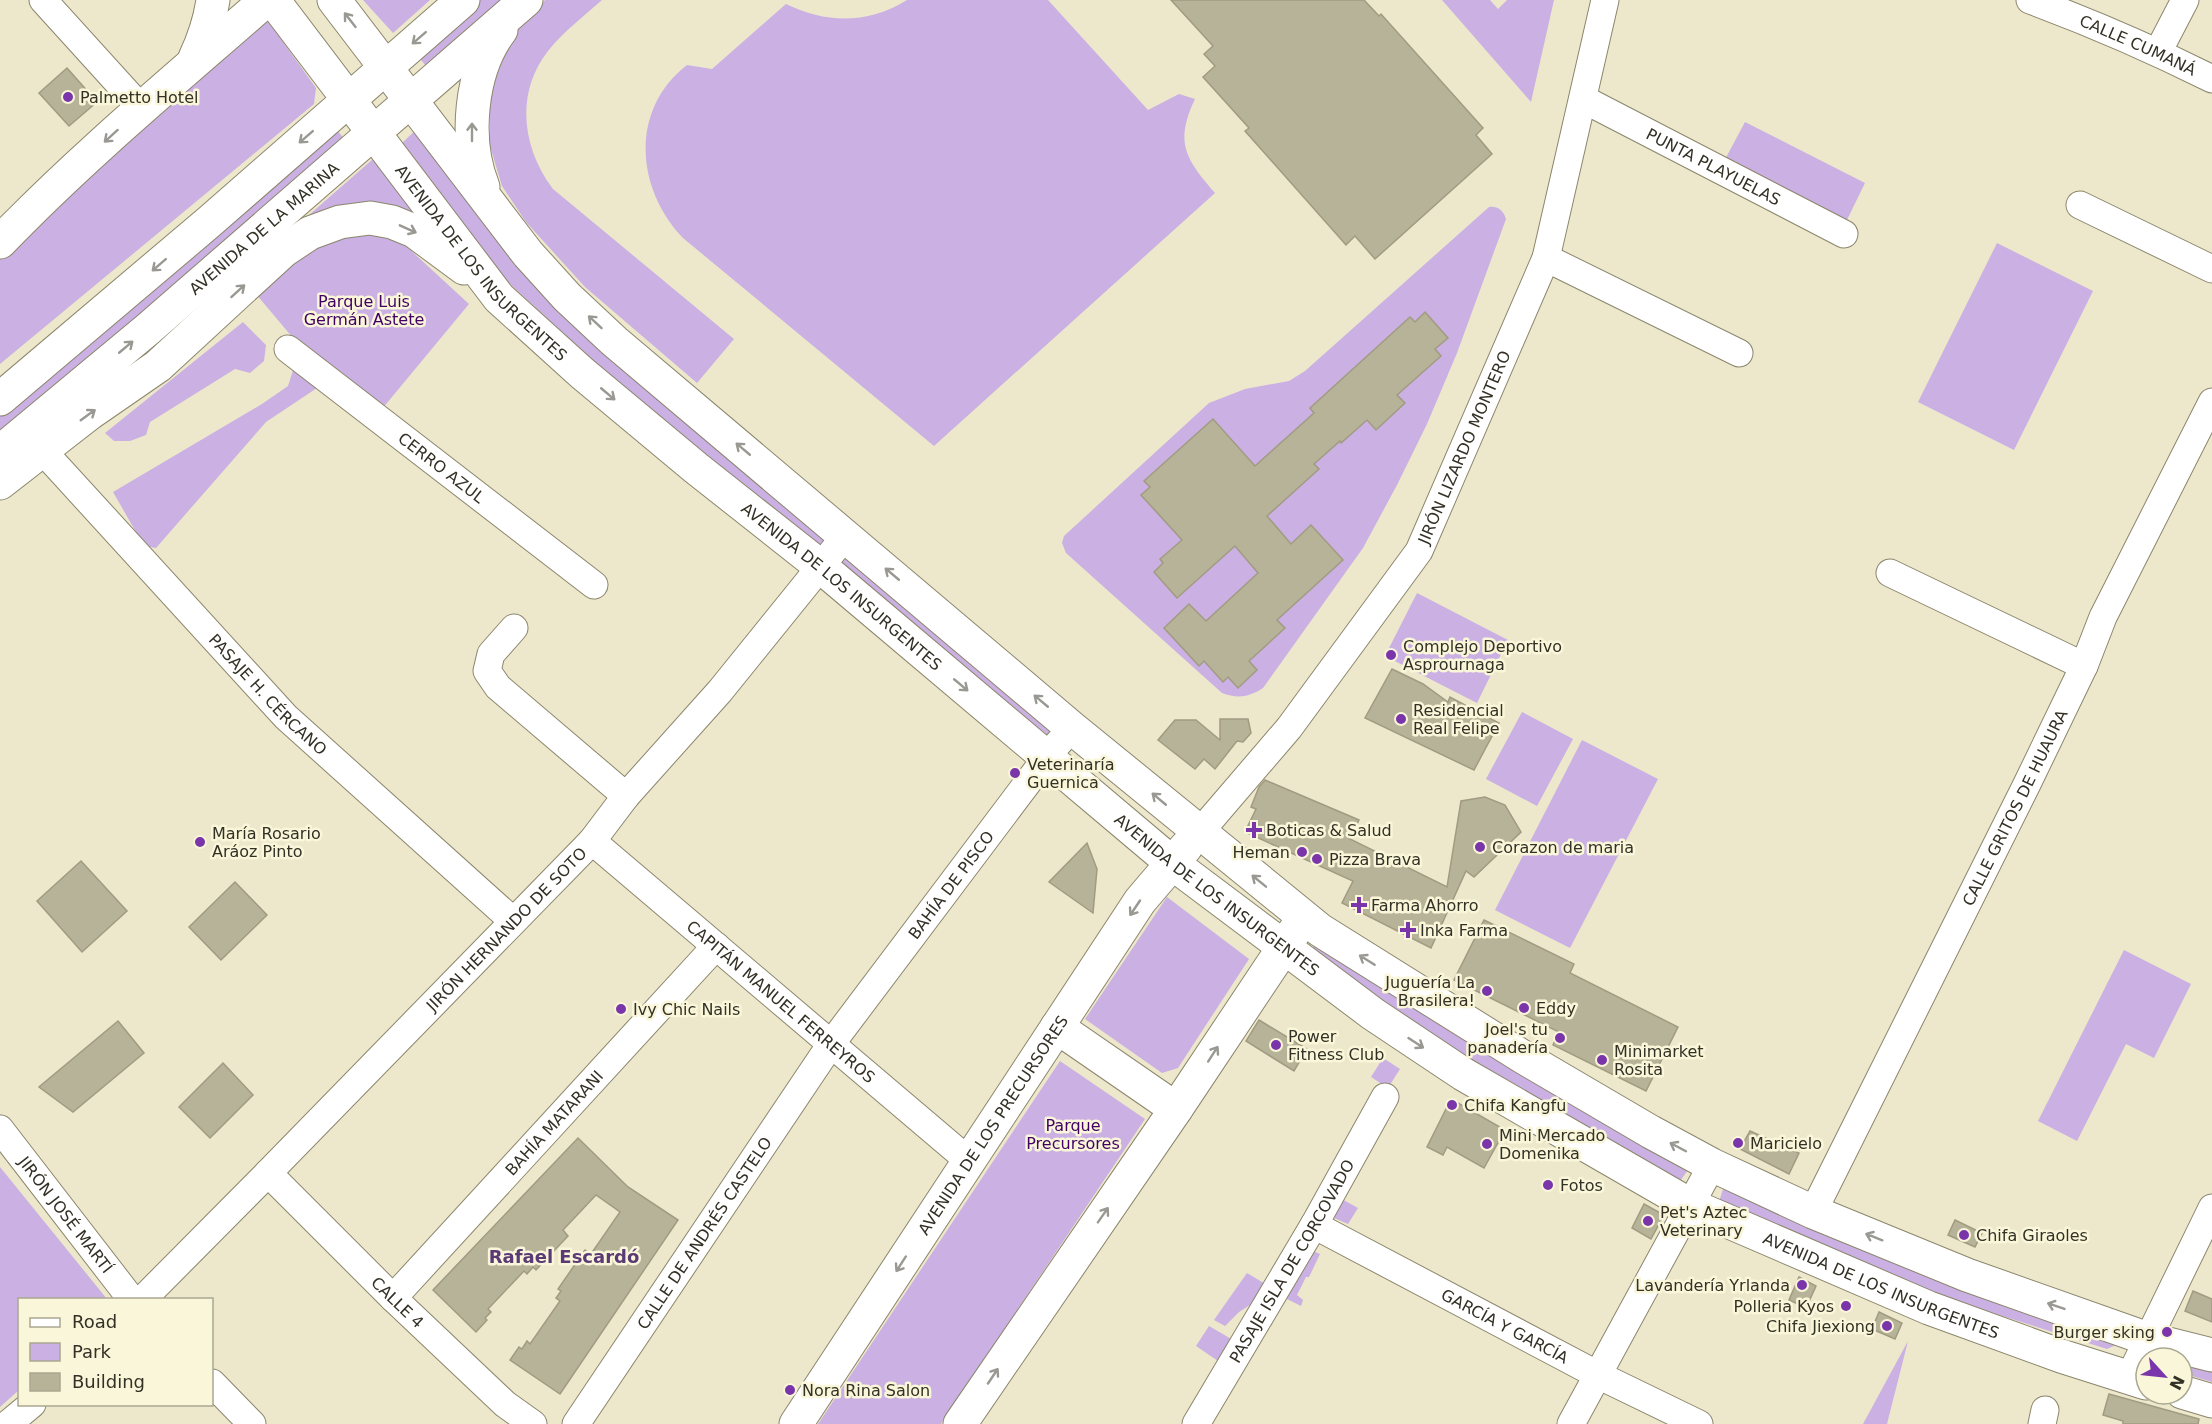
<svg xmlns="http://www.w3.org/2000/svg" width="2212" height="1424" viewBox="0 0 2212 1424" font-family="'DejaVu Sans',sans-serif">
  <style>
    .green { fill: #cab0e3 }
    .building { fill: #b7b398; stroke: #a09b81; stroke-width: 1.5 }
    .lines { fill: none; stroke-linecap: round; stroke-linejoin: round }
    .minor-casing { stroke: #8b866c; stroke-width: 29 }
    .major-casing { stroke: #8b866c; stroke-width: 35 }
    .minor { stroke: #fff; stroke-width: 27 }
    .major { stroke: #fff; stroke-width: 33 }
    .oneway { stroke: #999892 }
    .poi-dot { fill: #7935a9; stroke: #faf6d9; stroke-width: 2 }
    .labels { text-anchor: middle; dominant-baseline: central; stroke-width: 5; stroke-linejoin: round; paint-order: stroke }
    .street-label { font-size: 16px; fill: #333126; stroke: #faf6d9 }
    .poi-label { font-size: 16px; fill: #333126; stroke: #faf6d9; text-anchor: start }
    .park-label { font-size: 16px; fill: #410164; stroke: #faf6d9 }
    .neighbourhood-label { font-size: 18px; font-weight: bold; fill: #5a3a74; stroke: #faf6d9 }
  </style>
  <rect width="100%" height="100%" fill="#ede8cc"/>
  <g class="green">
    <polygon points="363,0 430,0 393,33"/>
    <polygon points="477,0 509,0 430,71 416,54"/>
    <path d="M545,0H602C584,16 563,32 548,51C515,93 522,148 553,189L734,339L697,383L585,287L526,222L502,186L490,146V103L494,82L510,42L522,24Z"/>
    <path d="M907,0H1048L1148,110L1179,94L1195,99C1174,143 1186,159 1215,193L934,446L683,238C636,189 629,110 687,65L712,69L786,4C827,24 868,24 907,0Z"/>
    <polygon points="1442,0 1490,0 1498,9 1507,0 1554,0 1531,102"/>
    <polygon points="263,14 316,88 314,104 0,364 0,254"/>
    <polygon points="1745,122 1865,183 1843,228 1722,165"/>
    <polygon points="419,127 519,262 1058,728 1051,738 657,419 498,273 402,143"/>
    <polygon points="336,129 346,141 0,434 0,408"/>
    <polygon points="373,159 427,224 301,222"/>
    <path d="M1489,207C1498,206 1503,210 1506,219L1457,353L1427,424L1397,485L1363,548L1263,688C1249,697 1238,699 1222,693L1066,553L1062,543L1064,536L1209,403L1245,389L1289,381L1305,371Z"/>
    <polygon points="354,224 393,234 469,304 382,409 329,380 266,422 156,548 144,546 113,492 262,404 288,386 297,358 293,338 256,294 306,247"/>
    <polygon points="1997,243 2093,291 2014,450 1918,402"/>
    <polygon points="243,322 266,345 264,361 250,373 235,369 150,422 146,435 130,441 114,441 105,433"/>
    <polygon points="1417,593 1508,640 1477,703 1385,656"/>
    <polygon points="1522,712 1573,739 1537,806 1486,779"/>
    <polygon points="1582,740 1658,779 1570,948 1495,910"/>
    <polygon points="1167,897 1249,959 1178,1068 1162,1073 1085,1019"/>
    <polygon points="1318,939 1690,1167 1678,1184 1472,1064 1311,950"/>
    <polygon points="2124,950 2191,984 2154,1058 2126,1044 2077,1141 2038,1121"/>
    <polygon points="1383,1058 1400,1069 1388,1088 1371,1077"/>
    <polygon points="1060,1061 1145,1119 941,1424 818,1424"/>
    <polygon points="0,1167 107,1299 20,1300 19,1390 0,1407"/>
    <polygon points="1724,1186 2120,1343 2107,1349 1980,1309 1843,1260 1717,1208"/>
    <polygon points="1338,1197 1358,1208 1348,1224 1327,1215"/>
    <polygon points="1313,1251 1320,1254 1309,1277 1306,1277 1297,1295 1303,1300 1301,1306 1285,1298"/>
    <polygon points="1247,1273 1267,1285 1258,1300 1239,1312 1225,1326 1214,1320"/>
    <polygon points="1209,1326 1233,1340 1221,1363 1196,1346"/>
    <polygon points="1908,1341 1887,1424 1863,1424"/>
    <polygon points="2182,1359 2212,1366 2212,1382 2182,1373"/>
  </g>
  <g class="building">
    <polygon points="1171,0 1364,0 1379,16 1381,14 1483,128 1476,135 1492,154 1375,259 1355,236 1346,245 1245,131 1249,128 1203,77 1215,66 1204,54 1213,46"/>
    <polygon points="67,68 97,102 69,126 39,93"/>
    <polygon points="1425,312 1448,338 1435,349 1441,356 1397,395 1405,403 1376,430 1367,420 1341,443 1340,441 1314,464 1319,469 1267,516 1291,544 1311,525 1343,560 1277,620 1285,628 1249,661 1257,670 1238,688 1228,677 1223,682 1204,661 1199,666 1164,628 1189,604 1206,621 1258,573 1235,546 1177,598 1154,572 1163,563 1160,559 1182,540 1141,495 1150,487 1144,481 1213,419 1255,466 1314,413 1310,408 1410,317 1415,322"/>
    <polygon points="1392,669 1423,684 1448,702 1450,697 1499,723 1474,770 1365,718"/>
    <polygon points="1220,719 1248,719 1251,733 1243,742 1237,741 1215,769 1204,759 1195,769 1158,740 1175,720 1196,720 1220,740"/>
    <polygon points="1265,780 1359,820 1350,839 1447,887 1461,801 1485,797 1505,805 1521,832 1474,877 1466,871 1431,948 1342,903 1353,881 1245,832 1256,809 1251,807 1259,787"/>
    <polygon points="1087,843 1097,869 1093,913 1049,882"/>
    <polygon points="81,861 127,911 82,952 37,901"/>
    <polygon points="235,882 267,915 221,960 189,927"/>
    <polygon points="1484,920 1574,964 1570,973 1678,1027 1646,1091 1553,1045 1559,1032 1454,980"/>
    <polygon points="1259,1020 1307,1049 1294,1071 1246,1041"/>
    <polygon points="118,1021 144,1053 73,1112 39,1087"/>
    <polygon points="223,1063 253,1095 210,1138 179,1107"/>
    <polygon points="1451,1099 1505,1130 1484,1168 1447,1147 1443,1155 1427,1147"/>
    <polygon points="1750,1131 1799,1153 1789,1174 1740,1149"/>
    <polygon points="578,1138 628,1187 678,1220 560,1394 510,1360 519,1347 522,1349 527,1341 530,1344 560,1301 556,1298 561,1291 558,1289 585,1250 591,1254 620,1212 596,1195 563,1230 568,1236 536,1270 533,1267 527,1274 524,1271 488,1309 491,1312 485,1318 487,1320 476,1332 433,1290"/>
    <polygon points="1644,1204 1664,1215 1651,1239 1632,1228"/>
    <polygon points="1955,1220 1982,1233 1975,1247 1948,1235"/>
    <polygon points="1799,1277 1816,1286 1806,1308 1789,1300"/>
    <polygon points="2193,1291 2212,1299 2212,1322 2185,1311"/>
    <polygon points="1879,1312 1902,1323 1895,1339 1872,1329"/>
    <polygon points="2109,1394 2199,1419 2198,1424 2123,1424 2123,1421 2103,1415"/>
  </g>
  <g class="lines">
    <g class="minor-casing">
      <g id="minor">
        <polyline points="43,0 141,108"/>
        <path id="s1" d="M2030,0C2092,23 2152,49 2212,79"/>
        <polyline points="2158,52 2185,0"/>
        <path id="s2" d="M1583,99L1844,234"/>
        <polyline points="2080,205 2212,269"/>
        <polyline points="1546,258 1739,353"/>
        <path id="s3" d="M288,349L594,585"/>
        <path id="s4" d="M42,450L286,717L513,921"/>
        <polyline points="1890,573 2084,666"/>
        <polyline points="514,628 491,654 487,671 498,687 626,796"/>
        <path id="s5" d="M1199,833L1289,728L1419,551L1546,258L1605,0"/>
        <path id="s6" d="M592,841L969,1161"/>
        <path id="s7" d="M0,1129L132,1300"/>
        <path id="s8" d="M268,1173L393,1298L505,1404L533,1424"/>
        <path id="s9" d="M1813,1212L2027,784L2084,666L2103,617L2212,402"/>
        <path id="s10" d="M1314,1225L1598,1375L1699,1424"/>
        <path id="s11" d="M393,1298L716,946"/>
        <path id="s12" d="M142,1300L268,1173L592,841L626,796L720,691L846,535"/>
        <polyline points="2129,1378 2212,1208"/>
        <polyline points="212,1383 252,1424"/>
        <polyline points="8,1424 32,1404"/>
        <path id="s13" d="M576,1424L831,1044L1053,749L1072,728"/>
        <path id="s14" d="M1196,1424L1314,1225L1385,1097"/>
        <polyline points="1571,1424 1712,1165"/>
        <polyline points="2042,1424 2045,1410"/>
      </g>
    </g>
    <g class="major-casing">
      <g id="major">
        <path id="s15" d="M273,0L499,298L582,373L696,468L820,566L1172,863L1373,1014L1463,1074L1690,1205L1929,1308L2061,1356L2146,1383"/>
        <polyline points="334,0 528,254 567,297 614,341 1072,728 1320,930 1523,1057 1651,1132 1712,1165 1813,1212 1967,1275 2148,1339 2212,1355"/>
        <path d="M195,58C204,39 210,21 213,0"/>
        <path d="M483,187C464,140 470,71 501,30"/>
        <path d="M0,242C83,156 176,79 266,0"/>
        <polyline points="0,399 209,222 463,0"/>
        <path id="s16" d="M0,452L148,329L526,0"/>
        <polyline points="0,483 90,413 158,366 283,251 310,233 340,222 370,218 392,222 414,231 464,268"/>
        <polyline points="1057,1027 1176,1109"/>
        <polyline points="2182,1392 2212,1401"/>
        <path id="s17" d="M796,1424L1140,901L1186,847"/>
        <polyline points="960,1424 1176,1109 1296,929"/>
      </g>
    </g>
    <use href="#minor" class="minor"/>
    <use href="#major" class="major"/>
  </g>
  <defs><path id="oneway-shaft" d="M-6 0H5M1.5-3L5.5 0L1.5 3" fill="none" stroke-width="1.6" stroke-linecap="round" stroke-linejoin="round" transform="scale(1.5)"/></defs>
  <g class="oneway">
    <use href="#oneway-shaft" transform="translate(350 20) rotate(-128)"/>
    <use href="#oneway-shaft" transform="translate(419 38) rotate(139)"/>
    <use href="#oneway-shaft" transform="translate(472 132) rotate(-90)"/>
    <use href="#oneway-shaft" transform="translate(111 136) rotate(138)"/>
    <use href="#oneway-shaft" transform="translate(306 137) rotate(139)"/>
    <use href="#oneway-shaft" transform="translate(408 229) rotate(24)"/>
    <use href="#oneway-shaft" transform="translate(159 265) rotate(139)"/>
    <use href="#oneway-shaft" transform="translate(238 291) rotate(-42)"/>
    <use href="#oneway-shaft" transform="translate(595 322) rotate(-137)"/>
    <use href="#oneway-shaft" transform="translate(126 347) rotate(-40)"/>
    <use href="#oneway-shaft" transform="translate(608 394) rotate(40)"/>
    <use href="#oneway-shaft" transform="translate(88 415) rotate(-36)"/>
    <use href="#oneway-shaft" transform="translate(743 449) rotate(-140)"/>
    <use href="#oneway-shaft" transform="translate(892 574) rotate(-140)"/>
    <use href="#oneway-shaft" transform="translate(961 685) rotate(40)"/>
    <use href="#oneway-shaft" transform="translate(1041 701) rotate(-140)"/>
    <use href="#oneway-shaft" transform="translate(1159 799) rotate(-140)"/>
    <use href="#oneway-shaft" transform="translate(1259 881) rotate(-141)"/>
    <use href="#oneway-shaft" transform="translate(1135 908) rotate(124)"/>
    <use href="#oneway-shaft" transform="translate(1367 960) rotate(-148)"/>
    <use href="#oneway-shaft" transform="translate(1416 1043) rotate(33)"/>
    <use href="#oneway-shaft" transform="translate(1213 1054) rotate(-57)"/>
    <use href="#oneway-shaft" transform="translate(1678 1147) rotate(-152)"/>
    <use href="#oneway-shaft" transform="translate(1103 1215) rotate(-55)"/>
    <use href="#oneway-shaft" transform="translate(1874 1237) rotate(-158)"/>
    <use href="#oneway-shaft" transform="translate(901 1264) rotate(123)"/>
    <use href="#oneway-shaft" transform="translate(2056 1306) rotate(-161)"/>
    <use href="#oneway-shaft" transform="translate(993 1376) rotate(-56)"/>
  </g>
  <g class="poi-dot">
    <circle cx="68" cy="97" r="6"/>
    <circle cx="1391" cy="655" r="6"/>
    <circle cx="1401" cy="719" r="6"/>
    <circle cx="1015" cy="773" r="6"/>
    <path d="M1251 821h6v6h6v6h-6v6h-6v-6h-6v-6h6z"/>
    <circle cx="200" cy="842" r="6"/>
    <circle cx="1480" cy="847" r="6"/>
    <circle cx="1302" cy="852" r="6"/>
    <circle cx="1317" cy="859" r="6"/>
    <path d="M1356 896h6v6h6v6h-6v6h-6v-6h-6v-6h6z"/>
    <path d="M1405 921h6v6h6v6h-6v6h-6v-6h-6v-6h6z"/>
    <circle cx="1487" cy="991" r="6"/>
    <circle cx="1524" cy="1008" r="6"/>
    <circle cx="621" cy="1009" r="6"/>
    <circle cx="1560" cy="1038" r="6"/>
    <circle cx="1276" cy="1045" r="6"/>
    <circle cx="1602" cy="1060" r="6"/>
    <circle cx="1452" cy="1105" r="6"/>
    <circle cx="1738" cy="1143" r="6"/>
    <circle cx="1487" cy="1144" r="6"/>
    <circle cx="1548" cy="1185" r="6"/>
    <circle cx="1648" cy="1221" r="6"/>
    <circle cx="1964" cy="1235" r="6"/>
    <circle cx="1802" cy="1285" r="6"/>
    <circle cx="1846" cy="1306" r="6"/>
    <circle cx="1887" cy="1326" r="6"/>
    <circle cx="2167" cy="1332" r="6"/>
    <circle cx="790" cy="1390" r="6"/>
  </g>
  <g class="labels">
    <g class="street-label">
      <text stroke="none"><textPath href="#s1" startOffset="117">CALLE CUMANÁ</textPath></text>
      <text stroke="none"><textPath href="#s2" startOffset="147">PUNTA PLAYUELAS</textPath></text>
      <text stroke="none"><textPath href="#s16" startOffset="346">AVENIDA DE LA MARINA</textPath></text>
      <text stroke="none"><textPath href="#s15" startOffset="336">AVENIDA DE LOS INSURGENTES</textPath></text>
      <text stroke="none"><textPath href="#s5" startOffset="471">JIRÓN LIZARDO MONTERO</textPath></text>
      <text stroke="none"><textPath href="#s3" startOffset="194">CERRO AZUL</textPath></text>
      <text stroke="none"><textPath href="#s15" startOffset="822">AVENIDA DE LOS INSURGENTES</textPath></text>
      <text stroke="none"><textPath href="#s4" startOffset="333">PASAJE H. CÉRCANO</textPath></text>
      <text stroke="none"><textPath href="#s9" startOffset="452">CALLE GRITOS DE HUAURA</textPath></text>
      <text stroke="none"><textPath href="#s13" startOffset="657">BAHÍA DE PISCO</textPath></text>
      <text stroke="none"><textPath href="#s15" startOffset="1308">AVENIDA DE LOS INSURGENTES</textPath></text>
      <text stroke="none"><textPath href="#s12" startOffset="520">JIRÓN HERNANDO DE SOTO</textPath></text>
      <text stroke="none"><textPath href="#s6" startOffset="248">CAPITÁN MANUEL FERREYROS</textPath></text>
      <text stroke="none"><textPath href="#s11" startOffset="238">BAHÍA MATARANI</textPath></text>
      <text stroke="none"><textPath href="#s17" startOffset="358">AVENIDA DE LOS PRECURSORES</textPath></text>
      <text stroke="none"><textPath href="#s7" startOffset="108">JIRÓN JOSÉ MARTÍ</textPath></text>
      <text stroke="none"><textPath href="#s13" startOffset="230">CALLE DE ANDRÉS CASTELO</textPath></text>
      <text stroke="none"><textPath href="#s14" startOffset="189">PASAJE ISLA DE CORCOVADO</textPath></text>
      <text stroke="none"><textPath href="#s15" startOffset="2082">AVENIDA DE LOS INSURGENTES</textPath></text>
      <text stroke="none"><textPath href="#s8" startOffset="183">CALLE 4</textPath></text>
      <text stroke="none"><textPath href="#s10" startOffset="216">GARCÍA Y GARCÍA</textPath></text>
    </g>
    <g class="poi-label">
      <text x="80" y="97">Palmetto Hotel</text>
      <text x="1403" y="646">Complejo Deportivo<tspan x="1403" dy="18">Asprournaga</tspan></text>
      <text x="1413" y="710">Residencial<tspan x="1413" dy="18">Real Felipe</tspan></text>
      <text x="1027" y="764">Veterinaría<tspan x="1027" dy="18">Guernica</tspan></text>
      <text x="1266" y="830">Boticas &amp; Salud</text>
      <text x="212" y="833">María Rosario<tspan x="212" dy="18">Aráoz Pinto</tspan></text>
      <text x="1492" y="847">Corazon de maria</text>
      <text x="1290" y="852" text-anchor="end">Heman</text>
      <text x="1329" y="859">Pizza Brava</text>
      <text x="1371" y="905">Farma Ahorro</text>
      <text x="1420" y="930">Inka Farma</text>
      <text x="1475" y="982" text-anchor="end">Juguería La<tspan x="1475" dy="18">Brasilera!</tspan></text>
      <text x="1536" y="1008">Eddy</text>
      <text x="633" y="1009">Ivy Chic Nails</text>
      <text x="1548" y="1029" text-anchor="end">Joel's tu<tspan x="1548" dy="18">panadería</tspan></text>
      <text x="1288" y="1036">Power<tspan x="1288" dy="18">Fitness Club</tspan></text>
      <text x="1614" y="1051">Minimarket<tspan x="1614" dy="18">Rosita</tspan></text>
      <text x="1464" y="1105">Chifa Kangfu</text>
      <text x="1499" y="1135">Mini Mercado<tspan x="1499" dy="18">Domenika</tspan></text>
      <text x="1750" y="1143">Maricielo</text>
      <text x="1560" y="1185">Fotos</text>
      <text x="1660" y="1212">Pet's Aztec<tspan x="1660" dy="18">Veterinary</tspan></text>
      <text x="1976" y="1235">Chifa Giraoles</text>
      <text x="1790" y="1285" text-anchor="end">Lavandería Yrlanda</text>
      <text x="1834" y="1306" text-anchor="end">Polleria Kyos</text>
      <text x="1875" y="1326" text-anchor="end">Chifa Jiexiong</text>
      <text x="2155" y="1332" text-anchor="end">Burger sking</text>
      <text x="802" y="1390">Nora Rina Salon</text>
    </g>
    <g class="park-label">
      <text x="364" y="301">Parque Luis<tspan x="364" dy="18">Germán Astete</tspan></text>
      <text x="1073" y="1125">Parque<tspan x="1073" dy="18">Precursores</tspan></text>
    </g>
    <g class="neighbourhood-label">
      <text x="564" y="1256">Rafael Escardó</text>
    </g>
  </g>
  <rect x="18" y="1298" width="195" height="108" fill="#faf6d9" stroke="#aaa791" stroke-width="1.5"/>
  <rect x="30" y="1318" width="30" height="9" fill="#ffffff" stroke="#aaa791" stroke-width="1.5"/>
  <text x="72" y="1328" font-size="18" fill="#333126">Road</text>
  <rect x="30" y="1343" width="30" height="18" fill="#cab0e3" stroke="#aaa791" stroke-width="1.5"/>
  <text x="72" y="1358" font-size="18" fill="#333126">Park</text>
  <rect x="30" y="1373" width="30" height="18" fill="#b7b398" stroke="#aaa791" stroke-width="1.5"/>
  <text x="72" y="1388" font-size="18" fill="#333126">Building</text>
  <g transform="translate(2164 1376) rotate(117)"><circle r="28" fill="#faf6d9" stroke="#aaa791" stroke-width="1.5"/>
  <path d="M0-4.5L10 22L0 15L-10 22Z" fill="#7935a9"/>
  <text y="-9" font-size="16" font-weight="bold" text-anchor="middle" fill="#333126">N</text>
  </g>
</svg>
